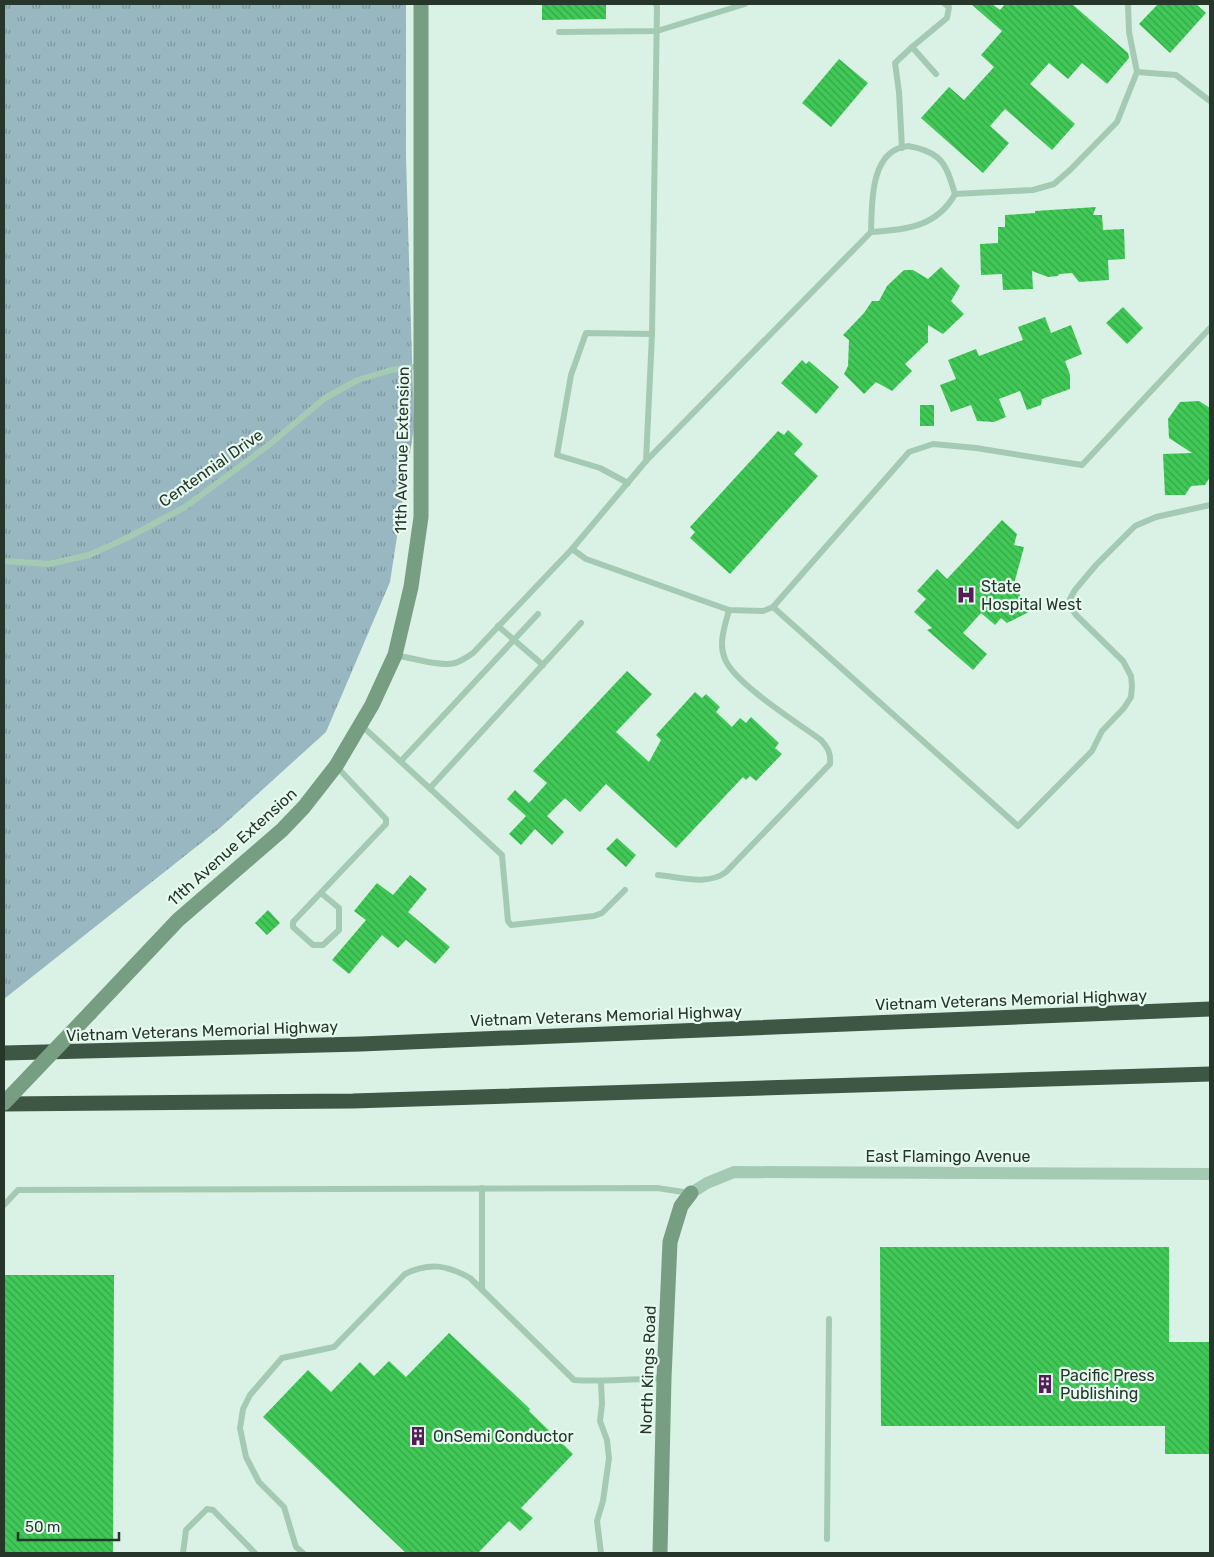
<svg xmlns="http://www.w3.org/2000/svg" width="1214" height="1557" viewBox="0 0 1214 1557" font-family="Rubik,sans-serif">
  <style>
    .grass { fill: url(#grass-tufts) }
    .building { fill: url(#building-back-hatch) }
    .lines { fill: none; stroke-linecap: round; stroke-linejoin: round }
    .lane { stroke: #a5cab4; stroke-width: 6 }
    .street { stroke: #a5cab4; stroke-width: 12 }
    .secondary { stroke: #779e82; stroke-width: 15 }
    .highway { stroke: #3d5744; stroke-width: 15 }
    .secondary-bridge { stroke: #779e82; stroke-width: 15 }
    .labels { text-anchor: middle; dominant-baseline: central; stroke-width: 4.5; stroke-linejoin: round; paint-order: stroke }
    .street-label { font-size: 16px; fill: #27362a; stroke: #e6faef }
    .poi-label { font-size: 16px; fill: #27362a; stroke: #e6faef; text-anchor: start }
  </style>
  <defs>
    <pattern id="grass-tufts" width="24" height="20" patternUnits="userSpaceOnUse" patternTransform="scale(1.25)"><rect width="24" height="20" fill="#99b7c1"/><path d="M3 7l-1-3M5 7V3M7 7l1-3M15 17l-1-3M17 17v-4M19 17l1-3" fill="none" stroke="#7d969d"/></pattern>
    <pattern id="building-back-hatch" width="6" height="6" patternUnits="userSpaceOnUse" patternTransform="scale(1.25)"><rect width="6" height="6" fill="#40c957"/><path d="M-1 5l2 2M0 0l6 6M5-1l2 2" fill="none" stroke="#36a448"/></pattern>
  </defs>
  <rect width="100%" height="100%" fill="#daf2e5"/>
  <polygon class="grass" points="4,4 406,4 406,157 414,427 390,582 326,732 220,828 4,999"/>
  <g class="building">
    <polygon points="542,4 606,4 606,19 542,20"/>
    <polygon points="971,4 992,4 1000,10 1005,4 1072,4 1128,53 1129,58 1107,84 1082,63 1068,79 1049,63 1030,84 1075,124 1052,150 1005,109 990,126 1009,143 983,173 921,118 949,87 964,100 994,67 981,55 1002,31"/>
    <polygon points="1158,4 1196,4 1206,13 1170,53 1139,24"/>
    <polygon points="839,59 868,83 831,127 802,103"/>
    <polygon points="1096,207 1093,215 1102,215 1103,230 1124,229 1125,259 1108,260 1109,280 1079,282 1072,273 1059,274 1058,276 1048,277 1032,271 1033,289 1003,290 1002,274 981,275 980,244 998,243 998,227 1005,227 1005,215 1035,213 1035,211"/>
    <polygon points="941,267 960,286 951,301 964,314 943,334 928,325 928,342 905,364 912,371 892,391 876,382 864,394 844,374 848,366 849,340 843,335 864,313 872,301 879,301 887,286 904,270 913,270 928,279"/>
    <polygon points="1123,307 1143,328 1127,344 1106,323"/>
    <polygon points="1045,317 1051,333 1071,325 1082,354 1065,361 1070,375 1070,389 1042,399 1041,405 1027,410 1020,391 999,399 1006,417 994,422 977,421 971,405 951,412 940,385 956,379 948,360 976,349 979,356 1023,340 1018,327"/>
    <polygon points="802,360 806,364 809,361 839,387 816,414 781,383"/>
    <polygon points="1199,401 1210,408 1210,477 1205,485 1191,486 1185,495 1165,495 1163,454 1192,453 1169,438 1168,419 1180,402"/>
    <rect x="920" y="405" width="14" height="21"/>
    <polygon points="788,430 803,444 794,454 818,476 730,574 690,538 695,532 690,527 778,431 784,435"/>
    <polygon points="1002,520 1017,534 1014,545 1024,547 1014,584 1029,612 1007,623 1001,618 995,625 981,613 963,633 987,654 973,670 927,630 932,628 914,612 926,599 917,591 937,569 947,579"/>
    <polygon points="627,671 652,694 616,732 649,762 661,740 656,735 695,692 702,698 706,694 720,707 716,712 732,727 740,718 746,723 751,717 779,743 775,748 782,754 756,781 750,776 746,780 743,777 676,848 606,784 580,812 565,798 547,816 564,832 552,845 535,829 521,845 509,834 526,816 507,799 515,790 529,803 547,783 533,771"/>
    <polygon points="617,838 636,855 626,867 606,849"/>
    <polygon points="410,875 427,889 408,912 450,947 435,964 406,940 398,948 382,935 349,974 332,960 366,920 354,911 377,883 393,895"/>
    <polygon points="268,910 280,923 267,935 255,923"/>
    <polygon points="880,1247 1169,1247 1169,1342 1210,1342 1210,1454 1165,1454 1165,1426 881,1426"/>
    <polygon points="4,1275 114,1275 113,1553 4,1553"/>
    <polygon points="449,1333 530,1409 529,1411 573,1454 521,1508 533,1518 520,1531 509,1521 478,1553 406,1553 263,1417 308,1370 331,1392 360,1362 374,1376 389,1361 406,1377"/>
  </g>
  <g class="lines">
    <g class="lane">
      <polyline points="559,32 657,31 745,4"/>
      <polyline points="912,47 947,18 949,7 945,4"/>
      <polyline points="1137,72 1176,75 1210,101"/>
      <path d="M908,146C942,152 946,164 955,194C937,227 905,230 871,232C872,207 870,161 897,149C900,147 905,147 908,146Z"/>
      <polyline points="902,148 899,92 895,63 912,47 936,74"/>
      <polyline points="955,194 1033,190 1054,184 1070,170 1117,122 1137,72 1129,32 1128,4"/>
      <polyline points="646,461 652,334 657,7 656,4"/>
      <polyline points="628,483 600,468 557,455 571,375 586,333 652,334"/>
      <polyline points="572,549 646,461 871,232"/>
      <polyline points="4,561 49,564 89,555 129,537 185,507 270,444 325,398 358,380 391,370 421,366"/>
      <polyline points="773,607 909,452 933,444 976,448 1082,465 1210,328"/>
      <polyline points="498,626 543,665"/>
      <path d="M396,655C411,658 441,667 455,663C462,661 467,657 473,653L572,549L586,559L729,610L763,611L773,607L1018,826L1092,751L1102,731L1124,708L1131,697L1132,686L1131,676L1123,661L1076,615L1070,606V599L1075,590L1096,565L1135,526L1156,517L1210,505"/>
      <polyline points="361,725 502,855 508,921 511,925 594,916 602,913 625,890"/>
      <polyline points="401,761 538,614"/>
      <polyline points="430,788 581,623"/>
      <path d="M658,875C680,877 708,886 726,872L830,764C831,753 828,748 821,740C798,723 734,683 725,659C718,643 725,626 729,610"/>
      <polyline points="321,893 339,908 339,930 323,945 313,945 293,927 293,922 386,824 386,819 336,766"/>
      <polyline points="4,1205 18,1190 657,1188 690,1193"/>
      <polyline points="482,1288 482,1188"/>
      <polyline points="601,1382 602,1404 600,1421 607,1440 609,1458 603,1501 597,1521 601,1553"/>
      <polyline points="827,1539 829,1319"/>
      <polyline points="183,1553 186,1530 207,1509 213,1510 255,1553"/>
      <path d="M303,1553L296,1547L284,1507L259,1482L246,1457L240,1428L243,1409L250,1395L282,1358L334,1347L405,1274C429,1262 447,1265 470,1278L574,1380C604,1382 633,1379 663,1378"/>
    </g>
    <polyline class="street" points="691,1193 707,1183 734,1172 1210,1174"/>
    <g class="secondary">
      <polyline points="90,1013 178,920 282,830 304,807 336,766 372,705 395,655 411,587 421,517 421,4"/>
      <polyline points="660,1553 664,1378 670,1242 681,1206 691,1193"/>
    </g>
    <g class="highway">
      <polyline points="4,1053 361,1044 1210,1009"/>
      <polyline points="4,1104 353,1101 1210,1074"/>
    </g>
    <polyline class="secondary-bridge" points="4,1103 90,1013"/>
  </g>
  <defs>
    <g id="hospital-bare" transform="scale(1.5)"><path d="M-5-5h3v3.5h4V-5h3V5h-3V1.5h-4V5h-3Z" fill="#581b59" stroke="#e6faef" stroke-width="2.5" paint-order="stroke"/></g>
    <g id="building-bare" transform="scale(1.5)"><path d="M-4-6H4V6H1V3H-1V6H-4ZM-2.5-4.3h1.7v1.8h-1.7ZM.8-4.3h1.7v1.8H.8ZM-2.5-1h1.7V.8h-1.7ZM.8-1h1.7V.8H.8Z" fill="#581b59" stroke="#e6faef" stroke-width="2.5" paint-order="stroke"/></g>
  </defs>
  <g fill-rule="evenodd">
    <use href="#hospital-bare" x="966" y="595"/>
    <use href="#building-bare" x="1045" y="1384"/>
    <use href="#building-bare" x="418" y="1436"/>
  </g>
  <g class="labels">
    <g class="street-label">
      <text transform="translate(402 450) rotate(-89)">11th Avenue Extension</text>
      <text transform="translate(211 468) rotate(-35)">Centennial Drive</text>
      <text transform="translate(232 847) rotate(-42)">11th Avenue Extension</text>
      <text transform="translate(1011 1000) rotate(-2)">Vietnam Veterans Memorial Highway</text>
      <text transform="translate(606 1016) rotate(-2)">Vietnam Veterans Memorial Highway</text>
      <text transform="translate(202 1031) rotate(-2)">Vietnam Veterans Memorial Highway</text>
      <text x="948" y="1156">East Flamingo Avenue</text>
      <text transform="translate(648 1370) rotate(-88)">North Kings Road</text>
    </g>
    <g class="poi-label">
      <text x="981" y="586">State<tspan x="981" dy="18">Hospital West</tspan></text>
      <text x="1060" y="1375">Pacific Press<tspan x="1060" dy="18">Publishing</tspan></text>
      <text x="433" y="1436">OnSemi Conductor</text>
    </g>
  </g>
  <rect width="1214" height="1557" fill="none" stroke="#27362a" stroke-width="10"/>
  <path d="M18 1532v8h101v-8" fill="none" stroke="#27362a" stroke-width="2.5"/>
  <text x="25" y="1532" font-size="15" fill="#27362a" stroke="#e6faef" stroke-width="4" paint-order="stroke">50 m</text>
</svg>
